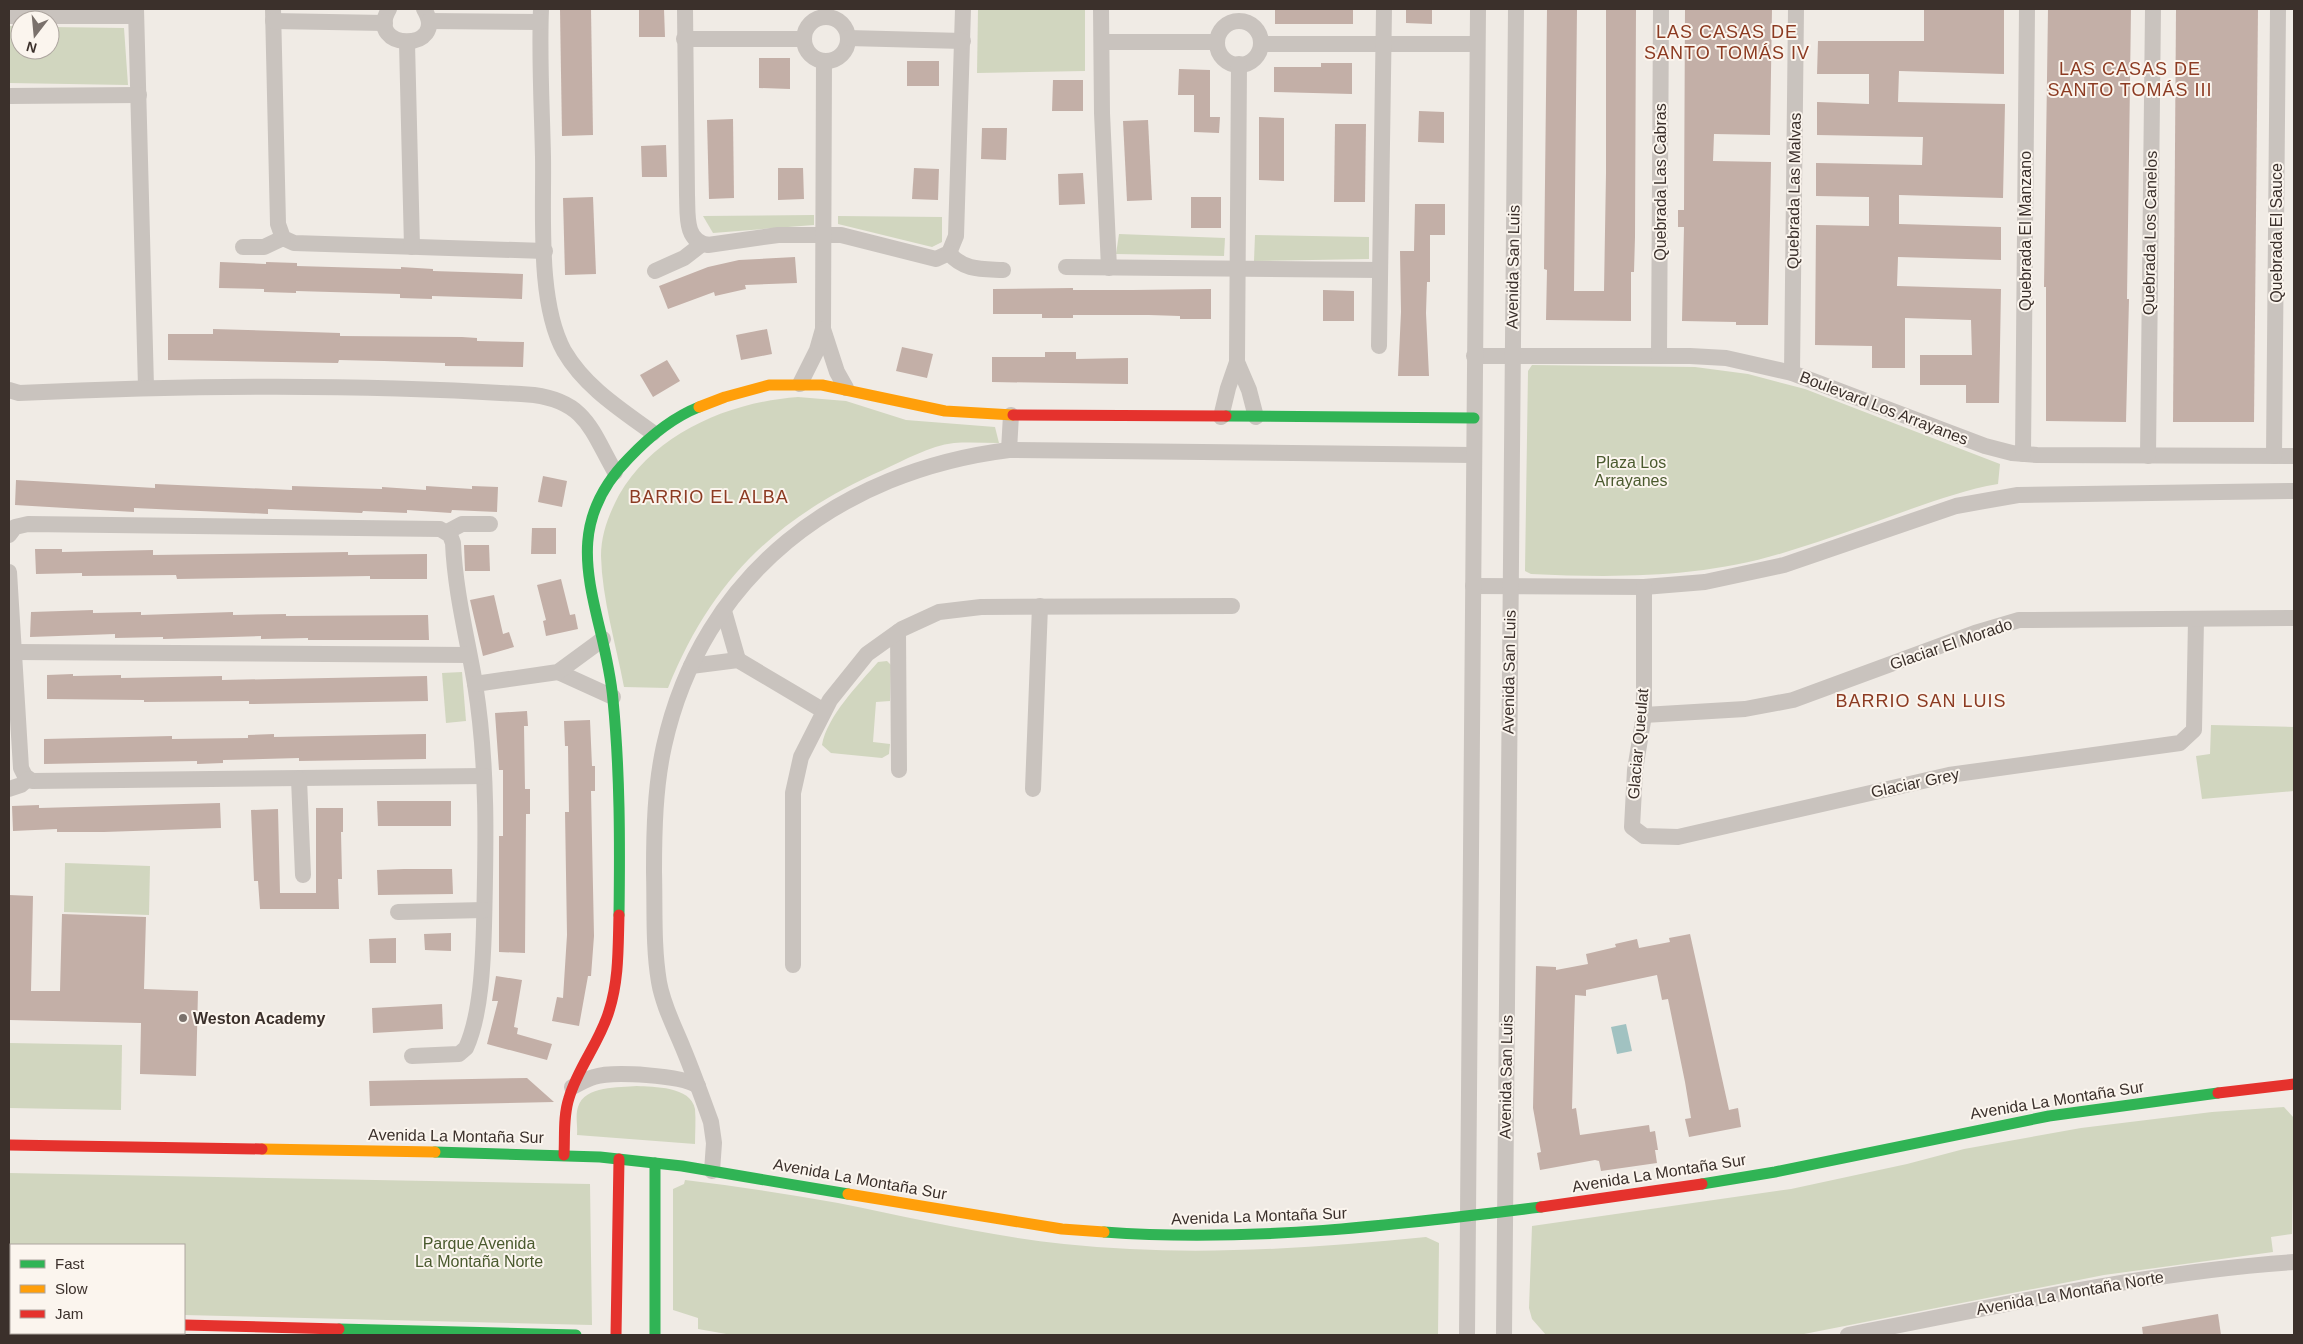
<svg xmlns="http://www.w3.org/2000/svg" width="2303" height="1344" viewBox="0 0 2303 1344" font-family="Arial,sans-serif">
  <style>
    .green { fill: #d1d6bf }
    .water { fill: #a1c2c1 }
    .building { fill: #c3afa7 }
    .lines { fill: none; stroke-linecap: round; stroke-linejoin: round }
    .street { stroke: #c9c3be; stroke-width: 16 }
    .fast { stroke: #30b455; stroke-width: 11 }
    .slow { stroke: #ff9f0a; stroke-width: 11 }
    .jam { stroke: #e5322d; stroke-width: 11 }
    .poi-dot { fill: #7a716c; stroke: #fbf5ee; stroke-width: 2 }
    .labels { text-anchor: middle; dominant-baseline: central; stroke-width: 4; stroke-linejoin: round; paint-order: stroke }
    .street-label { font-size: 16px; fill: #3b302b; stroke: #fbf5ee }
    .park-label { font-size: 16px; fill: #4a5a2e; stroke: #fbf5ee }
    .poi-label { font-size: 16px; font-weight: bold; fill: #3b302b; stroke: #fbf5ee; text-anchor: start }
    .neighbourhood-label { font-size: 18px; letter-spacing: 1px; fill: #8c3b22; stroke: #fbf5ee }
  </style>
  <rect width="100%" height="100%" fill="#f0ebe5"/>
  <g class="green">
    <polygon points="978,9 1085,9 1085,71 977,73"/>
    <polygon points="9,26 20,26 20,50 50,50 50,27 124,28 128,85 9,83"/>
    <polygon points="814,215 814,225 713,233 703,216"/>
    <polygon points="838,216 942,217 942,242 932,247 838,224"/>
    <polygon points="1119,234 1225,238 1224,256 1116,254"/>
    <polygon points="1255,235 1369,237 1369,259 1254,261"/>
    <path d="M1532,365L1695,367L1748,374L1805,389L2000,464L1998,484C1968,489 1940,499 1911,509C1870,524 1828,539 1786,552C1703,578 1617,578 1531,574L1525,571L1528,371Z"/>
    <path d="M798,397L846,401L906,420L995,427L999,443C984,443 969,442 954,443C929,446 905,460 883,470C777,517 712,579 668,688L624,687C616,644 602,599 601,556C601,534 609,514 619,495C655,433 729,402 798,397Z"/>
    <path d="M887,661L891,665L890,701L876,702L873,742L890,744L889,754L882,758L831,753L822,745C827,716 859,684 878,662Z"/>
    <polygon points="462,672 466,721 446,723 442,673"/>
    <polygon points="2211,725 2294,727 2294,791 2202,799 2196,756 2210,754"/>
    <polygon points="65,863 150,866 149,915 64,912"/>
    <polygon points="9,1043 122,1045 121,1110 9,1108"/>
    <path d="M637,1086C653,1087 691,1086 695,1109C696,1120 695,1133 695,1144L577,1135C578,1127 575,1115 578,1107C585,1085 619,1088 637,1086Z"/>
    <polygon points="2284,1107 2294,1118 2292,1234 2271,1237 2273,1252 2104,1275 1799,1335 1546,1335 1532,1319 1529,1308 1532,1226 1791,1189 1907,1164 1964,1149 2081,1128 2212,1112"/>
    <polygon points="9,1173 590,1184 592,1325 184,1315 184,1245 11,1245 11,1311 9,1311"/>
    <path d="M685,1180C736,1186 787,1194 838,1203C913,1218 988,1236 1064,1244C1185,1257 1305,1249 1426,1237L1439,1243L1438,1335H732L698,1329V1318L673,1310V1189L684,1184Z"/>
  </g>
  <polygon class="water" points="1626,1024 1632,1051 1617,1054 1611,1027"/>
  <g class="building">
    <polygon points="591,9 593,135 562,136 560,10"/>
    <polygon points="639,9 664,9 665,37 639,37"/>
    <rect x="1275" y="9" width="78" height="15"/>
    <polygon points="1406,9 1432,9 1432,24 1406,23"/>
    <polygon points="1547,9 1577,9 1574,291 1604,291 1606,173 1606,9 1636,9 1635,237 1634,272 1631,272 1631,321 1546,320 1547,270 1544,269"/>
    <polygon points="1685,9 1772,9 1770,135 1714,134 1713,161 1771,162 1768,325 1736,325 1736,322 1682,321 1684,227 1678,227 1678,210 1684,210"/>
    <polygon points="1924,9 2004,9 2004,74 1899,71 1898,102 2005,104 2003,198 1899,195 1899,224 2001,227 2001,260 1898,257 1897,286 2001,289 1999,403 1966,403 1966,385 1920,385 1920,355 1972,355 1971,320 1905,318 1905,368 1872,368 1872,346 1815,345 1816,225 1869,226 1869,197 1816,196 1816,163 1922,165 1923,137 1817,135 1817,102 1869,104 1869,74 1817,74 1818,41 1924,41"/>
    <polygon points="2048,9 2131,9 2127,299 2129,299 2126,422 2046,421 2046,287 2044,287"/>
    <polygon points="2176,9 2258,9 2254,422 2173,422"/>
    <polygon points="759,58 790,58 790,89 759,88"/>
    <rect x="907" y="61" width="32" height="25"/>
    <polygon points="1321,63 1352,63 1352,94 1274,92 1274,67 1321,67"/>
    <polygon points="1179,69 1210,70 1210,117 1220,117 1219,133 1194,132 1194,95 1178,95"/>
    <polygon points="1053,80 1083,80 1083,111 1052,111"/>
    <polygon points="1419,111 1444,112 1444,143 1418,142"/>
    <polygon points="1259,117 1284,118 1284,181 1259,180"/>
    <polygon points="733,119 734,198 709,199 707,120"/>
    <polygon points="1148,120 1152,200 1127,201 1123,121"/>
    <polygon points="1335,124 1366,124 1365,202 1334,202"/>
    <polygon points="982,128 1007,128 1006,160 981,159"/>
    <polygon points="666,145 667,177 642,177 641,146"/>
    <polygon points="778,168 803,168 804,199 778,200"/>
    <polygon points="914,168 939,169 938,200 912,199"/>
    <polygon points="1083,173 1085,204 1059,205 1058,174"/>
    <polygon points="593,197 596,274 565,275 563,198"/>
    <rect x="1191" y="197" width="30" height="31"/>
    <polygon points="1415,204 1445,204 1445,235 1430,235 1430,282 1427,282 1426,313 1429,376 1398,376 1401,312 1400,251 1414,251"/>
    <polygon points="795,257 797,283 745,285 746,289 715,296 714,292 668,309 659,286 708,267 739,260"/>
    <polygon points="220,262 266,264 266,262 297,263 297,266 401,269 401,267 433,269 433,271 523,274 522,299 432,296 432,299 400,298 400,294 296,291 296,293 264,292 264,289 219,288"/>
    <polygon points="1073,288 1073,290 1133,290 1211,289 1211,319 1180,319 1180,316 1149,315 1073,315 1073,318 1042,318 1042,314 993,314 993,289"/>
    <polygon points="1323,290 1354,291 1354,321 1323,321"/>
    <polygon points="213,329 340,333 340,336 462,337 477,338 477,341 524,342 523,367 445,366 445,363 384,361 339,360 338,363 168,360 168,334 213,334"/>
    <polygon points="767,329 772,354 741,360 736,335"/>
    <polygon points="902,347 933,354 927,378 896,371"/>
    <polygon points="1045,352 1076,352 1076,359 1128,358 1128,384 992,382 992,357 1045,357"/>
    <polygon points="667,360 680,381 653,397 640,375"/>
    <polygon points="543,476 567,481 562,507 538,502"/>
    <polygon points="16,480 155,488 155,484 292,490 292,486 382,489 382,487 426,490 426,486 472,489 472,486 498,487 497,512 452,510 451,513 407,510 407,513 363,511 362,513 268,509 268,514 134,508 134,512 15,505"/>
    <polygon points="532,528 556,528 556,554 531,554"/>
    <polygon points="464,545 489,545 490,571 465,571"/>
    <polygon points="35,549 62,549 62,552 153,550 153,555 348,552 348,555 427,554 427,579 370,579 370,576 177,579 176,575 82,576 82,573 36,574"/>
    <polygon points="561,579 570,615 575,614 578,629 546,636 543,621 546,620 537,585"/>
    <polygon points="494,595 503,634 509,632 514,647 483,656 470,600"/>
    <polygon points="93,610 93,613 141,612 141,615 233,612 233,615 286,614 286,616 428,615 429,640 308,640 308,638 261,639 261,636 163,639 163,637 115,638 115,634 30,637 31,612"/>
    <polygon points="73,674 73,676 121,675 121,678 222,676 222,680 427,676 428,701 249,704 249,701 144,702 144,700 47,699 47,675"/>
    <polygon points="527,711 528,726 524,726 525,789 530,789 530,814 526,814 525,953 499,952 499,836 503,836 503,770 499,770 495,713"/>
    <polygon points="590,720 592,766 595,766 595,791 591,791 594,936 591,976 588,976 579,1026 552,1021 557,997 563,998 567,935 565,812 569,812 568,746 565,746 564,721"/>
    <polygon points="274,734 274,737 426,734 426,759 299,761 299,758 223,760 223,763 197,764 197,761 44,764 44,739 172,736 172,739 248,738 248,735"/>
    <polygon points="377,801 451,801 451,826 378,826"/>
    <polygon points="220,803 221,828 104,832 57,832 57,829 13,831 12,806 39,805 39,808"/>
    <polygon points="316,808 343,808 343,832 341,832 342,879 338,879 339,909 260,909 258,881 254,881 251,810 278,809 280,893 316,893"/>
    <polygon points="404,869 452,869 453,894 378,895 377,870"/>
    <polygon points="9,895 33,896 31,991 60,991 62,914 146,917 144,989 198,991 196,1076 140,1074 141,1023 9,1020"/>
    <polygon points="451,933 451,951 425,950 424,934"/>
    <polygon points="1690,934 1729,1110 1738,1108 1741,1127 1689,1137 1685,1119 1691,1118 1685,1082 1668,999 1662,1000 1657,975 1586,990 1586,996 1575,995 1574,1028 1572,1109 1576,1108 1580,1135 1649,1125 1650,1132 1655,1131 1658,1150 1655,1150 1657,1163 1601,1171 1599,1161 1595,1160 1540,1170 1537,1153 1541,1152 1533,1108 1536,966 1556,967 1556,970 1588,964 1586,954 1616,947 1615,944 1637,939 1639,948 1670,942 1669,938"/>
    <polygon points="396,938 396,963 370,963 369,939"/>
    <polygon points="496,976 522,980 514,1027 518,1028 517,1034 552,1044 547,1060 487,1044 498,1001 492,1001"/>
    <polygon points="442,1004 443,1029 373,1033 372,1008"/>
    <polygon points="527,1078 554,1102 370,1106 369,1081"/>
    <polygon points="2218,1314 2221,1335 2143,1335 2142,1327"/>
  </g>
  <g class="lines">
    <g class="street">
      <polyline points="136,9 146,387"/>
      <polyline points="273,9 278,224 283,238 294,243 545,251"/>
      <path d="M389,9C364,52 450,52 424,9"/>
      <path d="M541,9C539,58 542,108 543,157C544,213 537,302 564,351C585,387 620,409 653,433"/>
      <path d="M685,9L687,195C688,214 684,241 708,245L778,235H841L936,259L949,253L956,236L963,9"/>
      <polyline points="1101,9 1102,113 1109,268"/>
      <polyline points="9,16 136,16"/>
      <circle cx="826" cy="39" r="22"/>
      <polyline points="273,21 385,23"/>
      <polyline points="429,21 540,22"/>
      <circle cx="1239" cy="43" r="22"/>
      <polyline points="848,38 963,41"/>
      <polyline points="684,39 804,39"/>
      <polyline points="1102,42 1217,42"/>
      <polyline points="407,43 412,247"/>
      <polyline points="1261,44 1477,44"/>
      <polyline points="824,61 823,329 837,372 846,388"/>
      <polyline points="9,96 139,95"/>
      <polyline points="243,247 264,247 283,238"/>
      <path d="M949,253C964,271 982,269 1003,270"/>
      <polyline points="1066,267 1380,270"/>
      <polyline points="655,271 684,258 702,244"/>
      <polyline points="1379,346 1384,9"/>
      <polyline points="1474,356 1690,356 1726,358 1792,373 1985,446 2012,453 2037,455 2294,456"/>
      <polyline points="1659,356 1661,9"/>
      <polyline points="1237,362 1249,390 1256,417"/>
      <polyline points="1792,373 1796,9"/>
      <polyline points="800,384 817,350 823,329"/>
      <path d="M9,390L19,393C190,385 363,383 534,395C586,402 591,430 615,472"/>
      <polyline points="1221,417 1228,388 1237,362 1239,64"/>
      <polyline points="1009,450 1011,415"/>
      <polyline points="2023,454 2027,9"/>
      <polyline points="2148,456 2153,9"/>
      <polyline points="2274,456 2278,9"/>
      <polyline points="447,532 462,524 490,524"/>
      <path d="M9,535L15,527L28,524L440,529L450,535L453,543C455,591 467,637 475,684C488,764 486,846 484,926C483,962 481,1015 466,1048L459,1054L412,1056"/>
      <polyline points="9,572 21,768 25,776 32,781 484,776"/>
      <polyline points="1473,586 1644,587 1705,582 1784,565 1956,506 2018,495 2294,491"/>
      <polyline points="1644,587 1644,715 1635,770 1632,827 1644,836 1678,837 1949,775 2180,743 2194,730 2196,619"/>
      <polyline points="724,611 738,660"/>
      <polyline points="898,632 899,770"/>
      <polyline points="14,652 469,655"/>
      <polyline points="691,666 738,660 824,711"/>
      <polyline points="558,672 613,697"/>
      <polyline points="475,684 558,672 603,639"/>
      <polyline points="1644,715 1745,709 1793,700 1975,633 2019,620 2294,618"/>
      <polyline points="299,779 303,875"/>
      <polyline points="9,789 21,785 28,779"/>
      <polyline points="1033,789 1040,606"/>
      <polyline points="398,912 484,910"/>
      <polyline points="793,965 793,793 801,757 830,700 867,654 902,629 939,612 981,607 1232,606"/>
      <path d="M572,1087C579,1084 586,1079 594,1077C612,1071 682,1075 698,1086"/>
      <path d="M712,1171L714,1143L711,1122C702,1097 693,1072 683,1048C674,1026 663,1005 659,982C653,946 655,909 654,872C654,830 655,787 664,746C702,574 840,471 1009,450L1473,455"/>
      <polyline points="1467,1335 1478,9"/>
      <polyline points="1504,1335 1516,9"/>
      <path d="M1848,1335C1996,1307 2144,1272 2294,1262"/>
    </g>
    <g class="fast">
      <polyline points="1226,416 1474,418"/>
      <path d="M619,915C620,843 620,772 613,700C605,608 551,537 629,458C649,437 671,418 699,407"/>
      <polyline points="435,1152 600,1157 682,1166 848,1194"/>
      <polyline points="655,1163 655,1335"/>
      <polyline points="1702,1184 1775,1172 2049,1116 2218,1093"/>
      <path d="M1104,1232C1251,1243 1396,1225 1541,1207"/>
      <polyline points="339,1329 576,1335"/>
    </g>
    <g class="slow">
      <polyline points="699,407 725,397 769,385 822,385 945,411 1013,415"/>
      <polyline points="262,1149 435,1152"/>
      <polyline points="848,1194 1062,1229 1104,1232"/>
    </g>
    <g class="jam">
      <polyline points="1013,415 1226,416"/>
      <polyline points="2218,1093 2294,1084"/>
      <polyline points="9,1145 262,1149"/>
      <path d="M564,1155C565,1136 563,1116 569,1098C578,1067 600,1042 609,1011C619,980 618,948 619,915"/>
      <polyline points="1541,1207 1702,1184"/>
      <polyline points="9,1321 11,1321"/>
      <polyline points="184,1325 339,1329"/>
      <polyline points="616,1335 619,1159"/>
    </g>
  </g>
  <circle class="poi-dot" cx="183" cy="1018" r="5"/>
  <g class="labels">
    <g class="street-label">
      <text transform="translate(1660 182) rotate(-90)">Quebrada Las Cabras</text>
      <text transform="translate(1794 191) rotate(-89)">Quebrada Las Malvas</text>
      <text transform="translate(2025 231) rotate(-90)">Quebrada El Manzano</text>
      <text transform="translate(2150 233) rotate(-89)">Quebrada Los Canelos</text>
      <text transform="translate(2276 233) rotate(-90)">Quebrada El Sauce</text>
      <text transform="translate(1513 267) rotate(-89)">Avenida San Luis</text>
      <text transform="translate(1884 408) rotate(21)">Boulevard Los Arrayanes</text>
      <text transform="translate(1951 644) rotate(-19)">Glaciar El Morado</text>
      <text transform="translate(1509 672) rotate(-89)">Avenida San Luis</text>
      <text transform="translate(1638 744) rotate(-85)">Glaciar Queulat</text>
      <text transform="translate(1915 783) rotate(-12)">Glaciar Grey</text>
      <text transform="translate(1506 1077) rotate(-89)">Avenida San Luis</text>
      <text transform="translate(2057 1100) rotate(-9)">Avenida La Montaña Sur</text>
      <text transform="translate(456 1136) rotate(1)">Avenida La Montaña Sur</text>
      <text transform="translate(1659 1173) rotate(-9)">Avenida La Montaña Sur</text>
      <text transform="translate(860 1179) rotate(10)">Avenida La Montaña Sur</text>
      <text transform="translate(1259 1216) rotate(-2)">Avenida La Montaña Sur</text>
      <text transform="translate(2070 1293) rotate(-10)">Avenida La Montaña Norte</text>
    </g>
    <g class="park-label">
      <text x="1631" y="462">Plaza Los<tspan x="1631" dy="18">Arrayanes</tspan></text>
      <text x="479" y="1243">Parque Avenida<tspan x="479" dy="18">La Montaña Norte</tspan></text>
    </g>
    <g class="poi-label">
      <text x="193" y="1018">Weston Academy</text>
    </g>
    <g class="neighbourhood-label">
      <text x="1727" y="32">LAS CASAS DE<tspan x="1727" dy="21">SANTO TOMÁS IV</tspan></text>
      <text x="2130" y="69">LAS CASAS DE<tspan x="2130" dy="21">SANTO TOMÁS III</tspan></text>
      <text x="709" y="497">BARRIO EL ALBA</text>
      <text x="1921" y="701">BARRIO SAN LUIS</text>
    </g>
  </g>
  <rect width="2303" height="1344" fill="none" stroke="#3b302b" stroke-width="20"/>
  <rect x="10" y="1244" width="175" height="90" fill="#fbf5ee" stroke="#aea6a0"/>
  <rect x="20" y="1260" width="25" height="8" fill="#30b455" stroke="#aea6a0"/>
  <text x="55" y="1269" font-size="15" fill="#3b302b">Fast</text>
  <rect x="20" y="1285" width="25" height="8" fill="#ff9f0a" stroke="#aea6a0"/>
  <text x="55" y="1294" font-size="15" fill="#3b302b">Slow</text>
  <rect x="20" y="1310" width="25" height="8" fill="#e5322d" stroke="#aea6a0"/>
  <text x="55" y="1319" font-size="15" fill="#3b302b">Jam</text>
  <g transform="translate(35 35) rotate(196)"><circle r="24" fill="#fbf5ee" stroke="#aea6a0"/>
  <path d="M0-4L9 19L0 12L-9 19Z" fill="#7a716c"/>
  <text y="-8" font-size="14" font-weight="bold" text-anchor="middle" fill="#3b302b">N</text>
  </g>
</svg>
